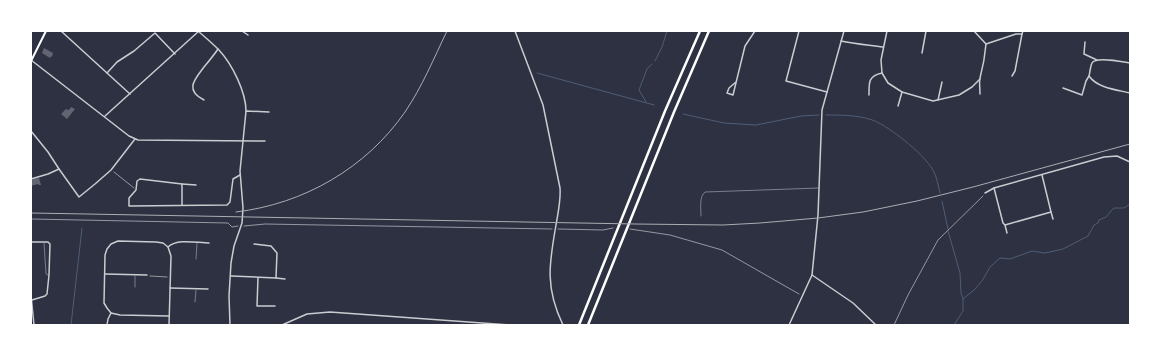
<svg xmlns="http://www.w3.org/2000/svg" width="1161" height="356" viewBox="0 0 1161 356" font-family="'Golos Text',sans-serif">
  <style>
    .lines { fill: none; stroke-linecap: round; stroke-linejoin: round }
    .stream { stroke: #4f5d75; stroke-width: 1 }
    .building { fill: #626471 }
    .path { stroke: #fff; stroke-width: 0.5 }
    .service { stroke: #caccd0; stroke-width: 0.5 }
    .minor { stroke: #caccd0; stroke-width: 1.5 }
    .tertiary { stroke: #caccd0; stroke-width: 1.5 }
    .secondary { stroke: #fff; stroke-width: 2 }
    .motorway { stroke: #fff; stroke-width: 2.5 }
    .rail { stroke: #abadb3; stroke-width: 1 }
  </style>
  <rect width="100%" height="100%" fill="#2d3142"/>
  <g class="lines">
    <g class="stream">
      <polyline points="655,61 662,47 667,31"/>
      <polyline points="537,73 654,105"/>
      <polyline points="646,102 639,90 647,69 652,64"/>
      <polyline points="683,114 724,123 756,125 801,116 819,115"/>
      <path d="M826,115C840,115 856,115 869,119C886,123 924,154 933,170C937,177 938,185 940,193"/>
      <polyline points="942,201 948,229"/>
      <polyline points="948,231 960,273 961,293 963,299"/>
      <polyline points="71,325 82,228"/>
      <polyline points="954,325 963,311 963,299 974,290 982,281 990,267 1000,258 1010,259 1032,251 1045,253 1063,249 1088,236 1094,225 1098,223 1099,220 1106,217 1112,210 1114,208 1124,208 1130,204"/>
    </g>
  </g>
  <g class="building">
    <polygon points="44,48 53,53 52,57 51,56 50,58 42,53"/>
    <polygon points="71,107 75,109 67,119 61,114 66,109 69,110"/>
    <polygon points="39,178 41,185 39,185 38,184 31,186 31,180"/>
  </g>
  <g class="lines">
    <g class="path">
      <polyline points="114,172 134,188"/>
      <polyline points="31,219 228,223 232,227 238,226"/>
      <polyline points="244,226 265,224 552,229"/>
      <polyline points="558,229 603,230 613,228"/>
      <polyline points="630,229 670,235 722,250 799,294"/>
      <polyline points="150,276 167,277"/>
      <polyline points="894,325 908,295 938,240 983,196"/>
    </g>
    <g class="service">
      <path d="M701,216C701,208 699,197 705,192L819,188"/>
      <polyline points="44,243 46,274 48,275"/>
      <polyline points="196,259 197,243"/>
      <polyline points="135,287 135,276"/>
      <polyline points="195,302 196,290"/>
    </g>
    <g class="minor">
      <polyline points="61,31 130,94"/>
      <path d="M198,31C205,37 212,43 219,50C232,64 246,92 246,111"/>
      <polyline points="242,31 248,35"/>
      <polyline points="799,31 786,81 827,92"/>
      <polyline points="887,31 881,60 882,73 888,83 902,92 933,101 959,95 972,87 980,79"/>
      <path d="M974,31L986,44C985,56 983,67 980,78C979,82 980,89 980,94"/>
      <path d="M841,41C855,44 869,45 883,47"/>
      <polyline points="1085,42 1084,54 1097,60"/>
      <polyline points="986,44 1016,34 1022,34 1023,31"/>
      <polyline points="922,53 926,31"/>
      <polyline points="31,60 129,136 138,140 265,141"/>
      <path d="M1130,63C1123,62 1096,56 1092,63C1090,67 1090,73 1089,76C1097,88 1118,90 1130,93"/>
      <polyline points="107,73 117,62 134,51 155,33 175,54"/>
      <polyline points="1012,76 1015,71 1022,34"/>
      <polyline points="736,82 729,88 727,93 733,95 745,46 755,31"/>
      <polyline points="1063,88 1082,95 1086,81 1089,76"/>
      <path d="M869,95C869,83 868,76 882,73"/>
      <path d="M204,100C184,90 195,79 204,67C209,61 214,55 218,49"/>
      <polyline points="938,100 942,82"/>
      <polyline points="898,106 902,92"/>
      <polyline points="105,116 199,31"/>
      <polyline points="31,131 48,152 59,169 48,174 31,179"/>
      <polyline points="59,169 79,197 95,184 111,170 135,139"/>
      <polyline points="182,184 196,185"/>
      <polyline points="994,188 1003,223 1005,225 1051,212 1042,175"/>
      <polyline points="985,193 994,188 1104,157 1117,156 1130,162"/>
      <polyline points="182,205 182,184 140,179 137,181 136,190 129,198 129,206 227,205 230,202 233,179 240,175"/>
      <polyline points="1051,212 1053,219"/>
      <polyline points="1005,225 1007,233"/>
      <polyline points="31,242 48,242 50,244 49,275 47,294 45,296 32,300"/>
      <path d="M168,247C178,238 197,243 209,243"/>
      <polyline points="105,274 147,275"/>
      <polyline points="812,275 853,303 876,325"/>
      <polyline points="231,276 276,278 277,253 271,246 254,244"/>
      <polyline points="258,278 257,306 275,306"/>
      <polyline points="276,278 285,279"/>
      <polyline points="170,288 208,289"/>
      <polyline points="31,295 34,325"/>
      <polyline points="111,313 120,315 169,316"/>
      <polyline points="107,325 108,319 111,313 107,308 104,303 105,255 107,249 111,244 118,241 156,242 163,243 168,247 171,256 169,325"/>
      <polyline points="230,325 229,296 231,263 234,246 242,223 243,208 240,171 246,111 269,112"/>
      <polyline points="282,325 307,314 330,312 510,325"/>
      <polyline points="789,325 812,275 818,215 822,110 844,31"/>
    </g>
    <path class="tertiary" d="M515,31L543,105L560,188C561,200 558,213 556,225C549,264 545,288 563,325"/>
    <polyline class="secondary" points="31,61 46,31"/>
    <g class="motorway">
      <polyline points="579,325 665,111 700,31"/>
      <polyline points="588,325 674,112 709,31"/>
    </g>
    <g class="rail">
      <path d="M236,212C304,204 366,168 405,112C422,87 434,58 447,31"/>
      <polyline points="31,213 635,224 723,225 760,223 818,218 863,212 917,201 973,187 1130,144"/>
    </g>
  </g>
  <rect width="1161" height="356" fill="none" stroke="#ffffff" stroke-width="64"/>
</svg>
